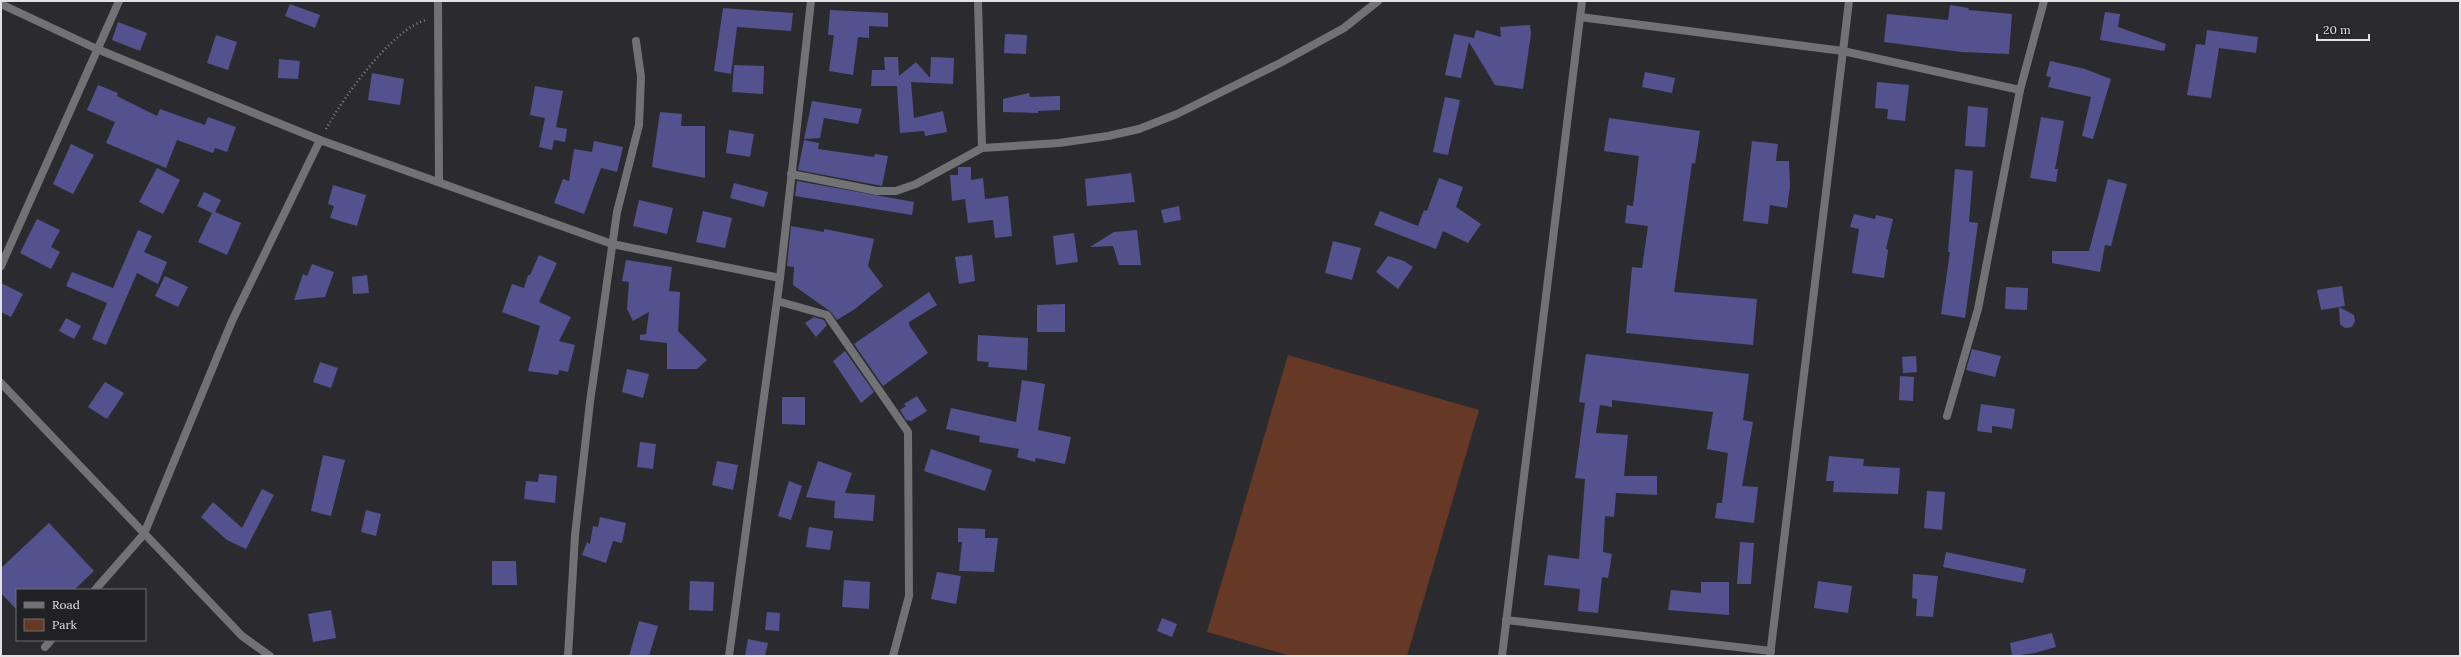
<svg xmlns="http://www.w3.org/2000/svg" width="2461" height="657" viewBox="0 0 2461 657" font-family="Lora,serif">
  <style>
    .green { fill: #663926 }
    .building { fill: #53528e }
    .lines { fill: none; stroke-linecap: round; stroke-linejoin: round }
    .path { stroke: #828286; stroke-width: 2.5; stroke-dasharray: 1 3; stroke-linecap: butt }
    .service { stroke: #727274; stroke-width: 8 }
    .minor { stroke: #727274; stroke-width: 8 }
    .tertiary { stroke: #727274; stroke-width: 8 }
  </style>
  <rect width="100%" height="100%" fill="#2b2b2f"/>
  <polygon class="green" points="1288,355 1479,410 1407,656 1291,656 1207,632"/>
  <g class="building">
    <polygon points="290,4 320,15 315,28 285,16"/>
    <polygon points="1950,5 1969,8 1968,10 2012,14 2009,54 1961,52 1884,42 1887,14 1948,20"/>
    <polygon points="723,8 793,13 791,31 737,27 731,74 714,71"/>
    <polygon points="830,10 888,13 888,27 869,26 869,38 858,37 853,75 829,71 834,35 828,35"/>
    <polygon points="2105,12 2120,14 2118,27 2166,44 2164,51 2100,40"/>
    <polygon points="118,22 147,33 140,51 112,40"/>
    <polygon points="1530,25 1531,34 1523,89 1495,85 1469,42 1461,78 1445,75 1454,34 1474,38 1476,30 1501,37 1500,27"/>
    <polygon points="2207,30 2258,37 2256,53 2219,48 2211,98 2187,95 2196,44 2205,45"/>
    <polygon points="1005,34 1027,35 1026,54 1004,53"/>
    <polygon points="216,35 237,42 228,70 207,63"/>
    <polygon points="884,57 898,57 899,76 916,62 930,78 931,57 954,58 953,84 911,82 914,118 943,111 947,132 925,136 924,131 900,133 897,86 871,86 872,70 885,70"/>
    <polygon points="279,59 300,61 298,79 278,78"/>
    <polygon points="2050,61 2085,69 2111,79 2093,139 2082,136 2091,97 2048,87 2051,77 2046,76"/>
    <polygon points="734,65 764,66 763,94 732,92"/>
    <polygon points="1645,72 1675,78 1672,93 1642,87"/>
    <polygon points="372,73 404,79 400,105 368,100"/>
    <polygon points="1877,82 1909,85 1905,121 1887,119 1888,109 1875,108"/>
    <polygon points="98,85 118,93 117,96 157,116 160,109 205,125 208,117 236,127 227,152 215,148 213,153 177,140 166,168 106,143 115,122 87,110"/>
    <polygon points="535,86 563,91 556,127 567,129 565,142 554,140 552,150 539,147 545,118 530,115"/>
    <polygon points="1029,93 1030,97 1060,96 1060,110 1038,111 1038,113 1003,112 1003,99"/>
    <polygon points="1445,97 1460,100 1448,155 1433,152"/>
    <polygon points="812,101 862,109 858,124 824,118 820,138 804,139"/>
    <polygon points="1968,106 1988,108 1985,147 1965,146"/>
    <polygon points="660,112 682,114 681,126 705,126 705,178 652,167"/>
    <polygon points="2041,117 2064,121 2055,169 2058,169 2056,182 2030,178"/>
    <polygon points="1609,118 1700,131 1695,164 1692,163 1674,292 1757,299 1753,345 1626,333 1632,267 1642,268 1648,226 1625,223 1627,205 1633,206 1639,156 1604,151"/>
    <polygon points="729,130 754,134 750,157 726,153"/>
    <polygon points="804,140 819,143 818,149 874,157 875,154 888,156 882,186 798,170"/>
    <polygon points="594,141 623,147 617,172 601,168 584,214 554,203 563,179 569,181 574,149 592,152"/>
    <polygon points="1752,141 1778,144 1776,161 1789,161 1790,187 1787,208 1770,205 1768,224 1743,221"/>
    <polygon points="71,144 94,155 73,194 53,184"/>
    <polygon points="958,167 971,167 971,180 983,178 985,199 1008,196 1012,236 995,238 993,220 968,223 965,199 952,201 950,175 958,175"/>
    <polygon points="157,168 180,180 163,214 139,202"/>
    <polygon points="1955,169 1973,171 1969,222 1978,223 1965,318 1941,314 1950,252 1948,252"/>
    <polygon points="1131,173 1135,202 1087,206 1085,179"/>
    <polygon points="1439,178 1463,187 1456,207 1481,224 1468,243 1443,231 1436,249 1374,225 1380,211 1418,226 1424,210 1427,211"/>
    <polygon points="2108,179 2127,184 2111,246 2105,245 2100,272 2052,263 2052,251 2089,251"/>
    <polygon points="797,181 914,202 912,215 795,196"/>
    <polygon points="734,183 768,192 764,207 730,198"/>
    <polygon points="333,185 366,195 357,226 330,218 334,206 328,204"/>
    <polygon points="204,192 221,200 215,212 241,223 227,255 198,242 212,213 197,206"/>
    <polygon points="639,200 673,208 667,234 633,226"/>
    <polygon points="1179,206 1181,220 1164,223 1161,210"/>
    <polygon points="703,211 732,218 725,248 696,242"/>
    <polygon points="1854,214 1875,219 1876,215 1893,219 1886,249 1888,250 1884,278 1852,273 1859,229 1850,227"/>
    <polygon points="37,219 60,230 51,247 60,252 51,269 20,253"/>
    <polygon points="791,226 824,232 824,229 835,231 874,239 868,266 883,286 855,309 837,320 831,312 793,285 794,267 787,266"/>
    <polygon points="138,230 152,236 144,252 167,262 158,284 137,273 106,345 92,339 107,303 66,286 72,272 113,288"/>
    <polygon points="1137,230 1141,265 1119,265 1113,246 1090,247 1114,232"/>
    <polygon points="1074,233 1078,262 1056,265 1053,236"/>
    <polygon points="1333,241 1361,248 1352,280 1325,273"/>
    <polygon points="539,255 557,263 539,302 571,317 559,341 575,345 568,372 559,370 558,375 528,371 540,326 502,312 512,284 524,288 528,275 530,275"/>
    <polygon points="972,255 975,281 959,284 955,257"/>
    <polygon points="1388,256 1404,261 1413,267 1398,289 1376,272"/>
    <polygon points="626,260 672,267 669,291 680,292 678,331 707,360 697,369 667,369 667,343 640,340 640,335 646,334 649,312 633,321 627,309 629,282 622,281"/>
    <polygon points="312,264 334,272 325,297 294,300 303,274 307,276"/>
    <polygon points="367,275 369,293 353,294 352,277"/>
    <polygon points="165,276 188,287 178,307 155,296"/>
    <polygon points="1,283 23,294 11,317 1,312"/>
    <polygon points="2342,286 2345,306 2321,310 2317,290"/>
    <polygon points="2006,287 2028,288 2027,310 2005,309"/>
    <polygon points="929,292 937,305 909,322 909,325 928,353 883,386 854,344"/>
    <polygon points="1065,304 1065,332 1037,332 1037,305"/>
    <polygon points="2339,307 2354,315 2355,321 2352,327 2345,328 2340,324"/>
    <polygon points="814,317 824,320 827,325 816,337 805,323"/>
    <polygon points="66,318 81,326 74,339 59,331"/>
    <polygon points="978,335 1028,338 1027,370 988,367 989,362 977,361"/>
    <polygon points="1972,349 2001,356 1995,377 1966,370"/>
    <polygon points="845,351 874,392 861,403 833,361"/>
    <polygon points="1586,354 1749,374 1743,420 1753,422 1742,486 1758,487 1754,523 1715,518 1717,503 1722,503 1728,453 1707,449 1713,412 1612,400 1612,407 1600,405 1596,433 1628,435 1624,476 1657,476 1657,495 1616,493 1614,517 1605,516 1603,552 1612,554 1608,578 1602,577 1598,613 1578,611 1580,589 1544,585 1548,555 1579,559 1585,479 1575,478 1585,403 1579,402"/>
    <polygon points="1916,356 1917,372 1903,373 1902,357"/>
    <polygon points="320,362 338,368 331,388 313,382"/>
    <polygon points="627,369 649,374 643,398 622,392"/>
    <polygon points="1900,376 1914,377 1913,401 1899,400"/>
    <polygon points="1022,380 1045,384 1038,430 1071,437 1065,464 1036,458 1035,462 1017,457 1019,449 979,442 980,436 946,429 951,408 1016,422"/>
    <polygon points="105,382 124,393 107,419 88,407"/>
    <polygon points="917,396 927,411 911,421 906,420 900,410 906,406 904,404"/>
    <polygon points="782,397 805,397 805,425 782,424"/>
    <polygon points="1981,404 2015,409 2012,429 1992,426 1992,433 1977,431"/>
    <polygon points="640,442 656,444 653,469 637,467"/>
    <polygon points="931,449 992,470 985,491 924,471"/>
    <polygon points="323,455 345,460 331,516 311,511"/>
    <polygon points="1829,456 1864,459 1863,466 1900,468 1898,494 1833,492 1834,481 1826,481"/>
    <polygon points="717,461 738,465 733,490 712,485"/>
    <polygon points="818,461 852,473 845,493 875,495 873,521 834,518 835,501 806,497"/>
    <polygon points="539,474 557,476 555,503 524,499 526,481 538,482"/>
    <polygon points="789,481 802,486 791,520 778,516"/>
    <polygon points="262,489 274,495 246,549 227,540 201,517 213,502 242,528"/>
    <polygon points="1927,491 1945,492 1942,530 1924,528"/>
    <polygon points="366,510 381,514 376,536 361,532"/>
    <polygon points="600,517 626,523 622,543 613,541 606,563 582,555 587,542 590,544 593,526 598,527"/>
    <polygon points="49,523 94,571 74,590 17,590 17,610 1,593 1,568"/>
    <polygon points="809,527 833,531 830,550 806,547"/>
    <polygon points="958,528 985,529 985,538 998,538 994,572 959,571 962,542 958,542"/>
    <polygon points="1740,542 1754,543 1751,584 1737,584"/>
    <polygon points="1946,552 2026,569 2023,583 1943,567"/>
    <polygon points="492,561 516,561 517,585 492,585"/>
    <polygon points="937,572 961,576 956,604 931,599"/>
    <polygon points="1913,574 1938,576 1933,617 1916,616 1917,599 1912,598"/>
    <polygon points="844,580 870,582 869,609 842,607"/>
    <polygon points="690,581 714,582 713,611 689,610"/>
    <polygon points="1818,581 1852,586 1848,613 1814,608"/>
    <polygon points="1701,582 1729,582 1729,615 1668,610 1671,590 1701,593"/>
    <polygon points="331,610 336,638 313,642 308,614"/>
    <polygon points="767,612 780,613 779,631 765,630"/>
    <polygon points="1162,618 1177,624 1172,637 1157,631"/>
    <polygon points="639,621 658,626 649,656 629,656"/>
    <polygon points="2052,633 2056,647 2035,653 2012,656 2010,643"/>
    <polygon points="748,639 768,643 765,656 745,656"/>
  </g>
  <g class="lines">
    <path class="path" d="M326,129C343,98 392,29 426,20"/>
    <g class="service">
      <polyline points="95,590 144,534"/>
      <polyline points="45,647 51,640"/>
    </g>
    <g class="minor">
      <polyline points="438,1 439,182"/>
      <polyline points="978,1 982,148"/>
      <polyline points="1,4 97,49 320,140 612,244 780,278"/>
      <polyline points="1580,17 1843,51 2020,90"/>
      <polyline points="791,174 877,191 896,191 916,184 982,148 1059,143 1108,136 1139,129 1177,114 1282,62 1344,28 1378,1"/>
      <polyline points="1,266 119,1"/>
      <polyline points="777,301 827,315 908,432 909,596 893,656"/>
      <polyline points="1947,416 1978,309 2020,90 2044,1"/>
      <polyline points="144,534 232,321 320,140"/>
      <polyline points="1506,620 1771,651"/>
      <polyline points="568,656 575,535 590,402 617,212 639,125 641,77 636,41"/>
      <polyline points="729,656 780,278 811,1"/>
      <polyline points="1770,656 1849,1"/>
    </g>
    <g class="tertiary">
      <polyline points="1,383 242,636 270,656"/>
      <polyline points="1502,656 1582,1"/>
    </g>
  </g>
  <rect width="2461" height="657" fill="none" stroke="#e2e2e4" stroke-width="4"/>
  <rect x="16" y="589" width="130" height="52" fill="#212125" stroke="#6e6e71"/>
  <rect x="24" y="602" width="20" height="6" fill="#727274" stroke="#6e6e71"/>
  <text x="52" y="609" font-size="12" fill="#e2e2e4">Road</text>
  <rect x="24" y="619" width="20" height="12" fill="#663926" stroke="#6e6e71"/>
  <text x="52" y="629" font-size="12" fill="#e2e2e4">Park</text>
  <path d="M2317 34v6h52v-6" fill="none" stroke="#e2e2e4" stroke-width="2"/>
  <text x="2323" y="34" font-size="12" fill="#e2e2e4" stroke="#212125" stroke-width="3" paint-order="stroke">20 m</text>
</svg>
